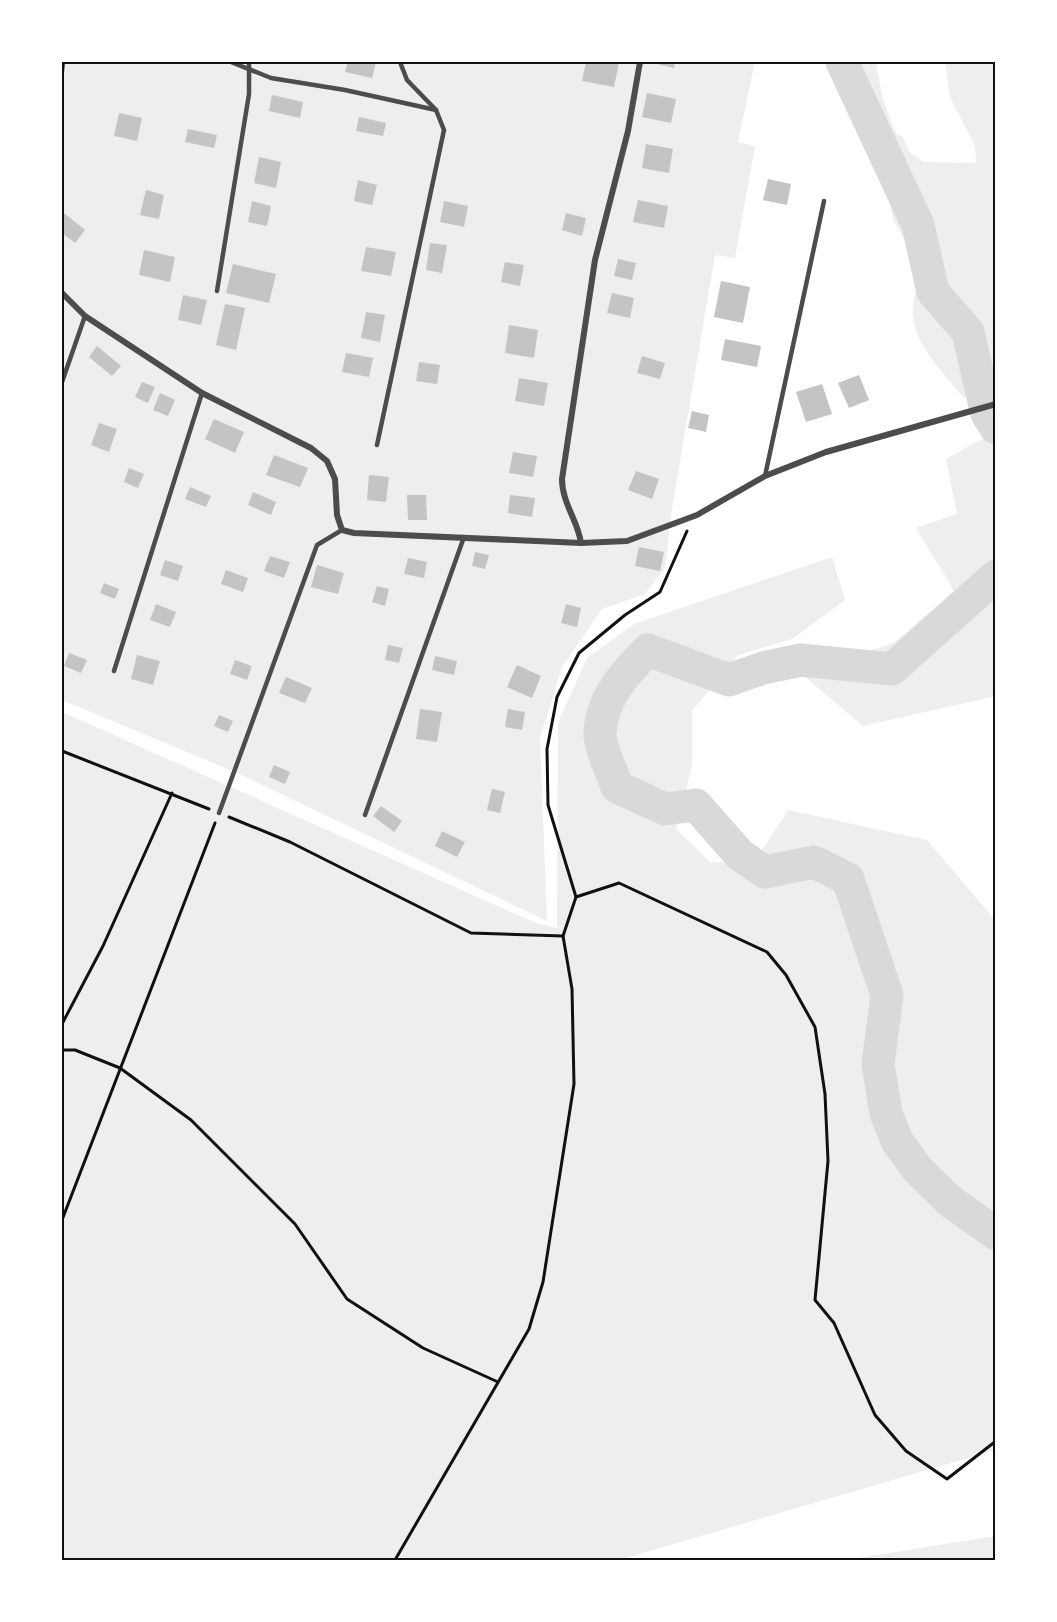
<svg xmlns="http://www.w3.org/2000/svg" width="1057" height="1622" viewBox="0 0 1057 1622" font-family="'PT Serif',serif">
  <style>
    .green { fill: #eee }
    .lines { fill: none; stroke-linecap: round; stroke-linejoin: round }
    .river { stroke: #d9d9d9; stroke-width: 33 }
    .building { fill: #c4c4c4 }
    .path { stroke: #111; stroke-width: 3 }
    .service { stroke: #4c4c4c; stroke-width: 4.5 }
    .minor { stroke: #4c4c4c; stroke-width: 6 }
    .neatline { fill: none; stroke: #111; stroke-width: 2 }
  </style>
  <rect width="100%" height="100%" fill="#fff"/>
  <g class="green">
    <polygon points="62,62 755,62 738,142 755,146 735,258 715,255 672,509 665,568 645,594 602,609 562,667 540,738 547,921 233,771 62,700"/>
    <path d="M832,62H876L883,100L896,133L903,138L910,153L924,162L976,163L975,145L950,98L945,62H995V393L983,397H963C945,375 917,347 913,318C911,301 918,284 921,267L894,221L880,169L837,90Z"/>
    <polygon points="995,432 995,691 992,697 863,726 803,675 895,642 954,591 916,528 957,514 946,459"/>
    <polygon points="832,557 845,600 792,639 738,655 692,711 692,767 676,829 710,862 754,863 788,810 927,840 995,920 995,1450 619,1560 62,1560 62,712 536,923 557,928 558,723 587,658 634,624"/>
    <polygon points="995,1536 995,1560 845,1560"/>
  </g>
  <g class="lines">
    <g class="river">
      <polyline points="842,62 918,225 933,292 968,332 987,414 996,428"/>
      <path d="M996,576L892,669L801,660L763,668L729,680L648,650C625,673 601,699 600,733C600,749 612,771 617,787L665,809L696,805L740,855L765,872L814,862L848,879L887,995L878,1064L886,1113L897,1141L918,1170L950,1201L996,1234"/>
    </g>
  </g>
  <g class="building">
    <polygon points="348,62 376,62 372,78 345,72"/>
    <polygon points="586,62 619,62 614,87 582,81"/>
    <polygon points="649,62 675,62 674,68"/>
    <polygon points="647,93 676,99 671,123 642,117"/>
    <polygon points="272,95 303,102 300,118 269,111"/>
    <polygon points="119,113 142,118 137,141 114,136"/>
    <polygon points="359,117 386,123 383,136 356,131"/>
    <polygon points="188,129 217,135 214,148 185,142"/>
    <polygon points="646,144 673,149 669,173 642,168"/>
    <polygon points="259,157 281,162 276,188 254,183"/>
    <polygon points="768,179 791,184 787,205 763,200"/>
    <polygon points="358,180 377,185 372,205 354,201"/>
    <polygon points="146,190 164,195 159,219 140,215"/>
    <polygon points="638,200 668,206 664,228 633,222"/>
    <polygon points="252,201 271,206 267,226 248,222"/>
    <polygon points="444,201 468,206 464,227 440,222"/>
    <polygon points="64,213 85,230 75,243 62,233"/>
    <polygon points="566,213 586,218 582,236 562,230"/>
    <polygon points="430,243 447,245 442,273 426,270"/>
    <polygon points="366,247 396,252 391,276 361,271"/>
    <polygon points="144,250 175,257 170,282 139,275"/>
    <polygon points="618,259 636,263 632,280 614,276"/>
    <polygon points="505,262 524,265 520,286 501,282"/>
    <polygon points="233,264 276,274 269,303 226,293"/>
    <polygon points="721,281 750,287 743,323 714,317"/>
    <polygon points="612,293 634,298 630,318 607,313"/>
    <polygon points="183,295 207,300 201,325 178,320"/>
    <polygon points="225,304 245,308 236,350 216,345"/>
    <polygon points="366,312 385,315 380,342 361,338"/>
    <polygon points="509,325 538,330 534,358 505,353"/>
    <polygon points="725,339 761,346 757,367 721,360"/>
    <polygon points="97,346 121,366 112,376 89,357"/>
    <polygon points="346,353 373,358 369,377 342,372"/>
    <polygon points="642,356 665,363 660,379 637,373"/>
    <polygon points="419,362 440,365 437,384 416,381"/>
    <polygon points="859,375 869,400 849,408 838,383"/>
    <polygon points="519,378 548,383 544,406 515,401"/>
    <polygon points="142,382 155,387 148,403 135,397"/>
    <polygon points="822,384 832,414 806,422 796,392"/>
    <polygon points="160,393 175,400 168,416 153,410"/>
    <polygon points="692,411 709,415 706,432 688,428"/>
    <polygon points="214,419 244,432 235,453 205,439"/>
    <polygon points="99,423 117,429 109,452 91,445"/>
    <polygon points="513,452 537,456 533,477 509,473"/>
    <polygon points="274,455 308,468 300,487 266,475"/>
    <polygon points="129,468 144,474 138,488 124,482"/>
    <polygon points="636,471 659,479 652,499 628,490"/>
    <polygon points="369,475 389,477 386,502 367,500"/>
    <polygon points="190,487 211,496 206,507 185,499"/>
    <polygon points="253,492 276,502 271,515 248,505"/>
    <polygon points="407,495 426,495 427,520 408,520"/>
    <polygon points="510,495 535,498 532,517 508,513"/>
    <polygon points="639,547 664,552 660,571 635,566"/>
    <polygon points="475,552 489,555 485,569 472,566"/>
    <polygon points="270,556 290,562 284,578 264,571"/>
    <polygon points="408,558 427,562 424,578 404,574"/>
    <polygon points="165,560 183,566 178,581 160,575"/>
    <polygon points="317,565 344,573 338,594 311,587"/>
    <polygon points="226,570 248,578 243,592 221,584"/>
    <polygon points="104,583 119,589 115,599 100,593"/>
    <polygon points="377,586 389,589 385,606 372,602"/>
    <polygon points="156,604 176,612 170,627 150,620"/>
    <polygon points="566,604 581,608 577,627 561,623"/>
    <polygon points="388,645 403,648 399,663 385,660"/>
    <polygon points="69,653 87,660 81,673 64,666"/>
    <polygon points="137,655 160,661 153,685 131,679"/>
    <polygon points="435,656 457,661 454,675 432,670"/>
    <polygon points="235,660 252,666 247,680 230,674"/>
    <polygon points="517,665 541,676 532,698 507,687"/>
    <polygon points="286,677 312,688 305,703 279,693"/>
    <polygon points="420,709 442,712 437,742 416,739"/>
    <polygon points="508,709 525,712 522,730 505,727"/>
    <polygon points="219,715 233,721 228,732 214,726"/>
    <polygon points="274,765 290,772 285,784 269,777"/>
    <polygon points="492,789 505,792 500,813 487,810"/>
    <polygon points="381,806 402,821 394,832 373,816"/>
    <polygon points="442,831 465,842 457,857 435,846"/>
  </g>
  <g class="lines">
    <g class="path">
      <polyline points="62,751 209,809"/>
      <polyline points="229,817 290,842 471,933 563,936"/>
      <polyline points="576,897 619,883 767,952 786,975 815,1027 825,1094 828,1161 815,1300 834,1323 875,1415 906,1451 947,1479 996,1441"/>
      <polyline points="62,1024 103,946 172,793"/>
      <polyline points="62,1050 75,1050 120,1068 191,1120 295,1224 347,1299 423,1348 498,1382"/>
      <polyline points="62,1220 215,823"/>
      <polyline points="395,1560 529,1329 543,1282 574,1084 572,989 563,936 576,897 548,805 547,749 557,697 579,653 625,615 660,592 687,531"/>
    </g>
    <g class="service">
      <polyline points="231,62 271,78 345,90 436,110"/>
      <polyline points="62,71 63,62"/>
      <polyline points="217,291 249,94 249,62"/>
      <polyline points="62,382 85,316"/>
      <polyline points="377,445 444,130 436,110 407,80 400,62"/>
      <polyline points="765,476 824,201"/>
      <polyline points="114,671 202,393"/>
      <polyline points="219,813 317,545 342,530"/>
      <polyline points="365,815 464,537"/>
    </g>
    <g class="minor">
      <polyline points="62,293 85,316 202,393 311,448 327,461 335,479 337,515 342,530 354,533 581,543 627,541 697,515 765,476 826,452 996,404"/>
      <path d="M581,543C578,521 562,503 562,479L595,260L628,131L640,62"/>
    </g>
  </g>
  <rect width="1057" height="1622" fill="none" stroke="#ffffff" stroke-width="126"/>
  <rect x="63" y="63" width="931" height="1496" class="neatline"/>
</svg>
